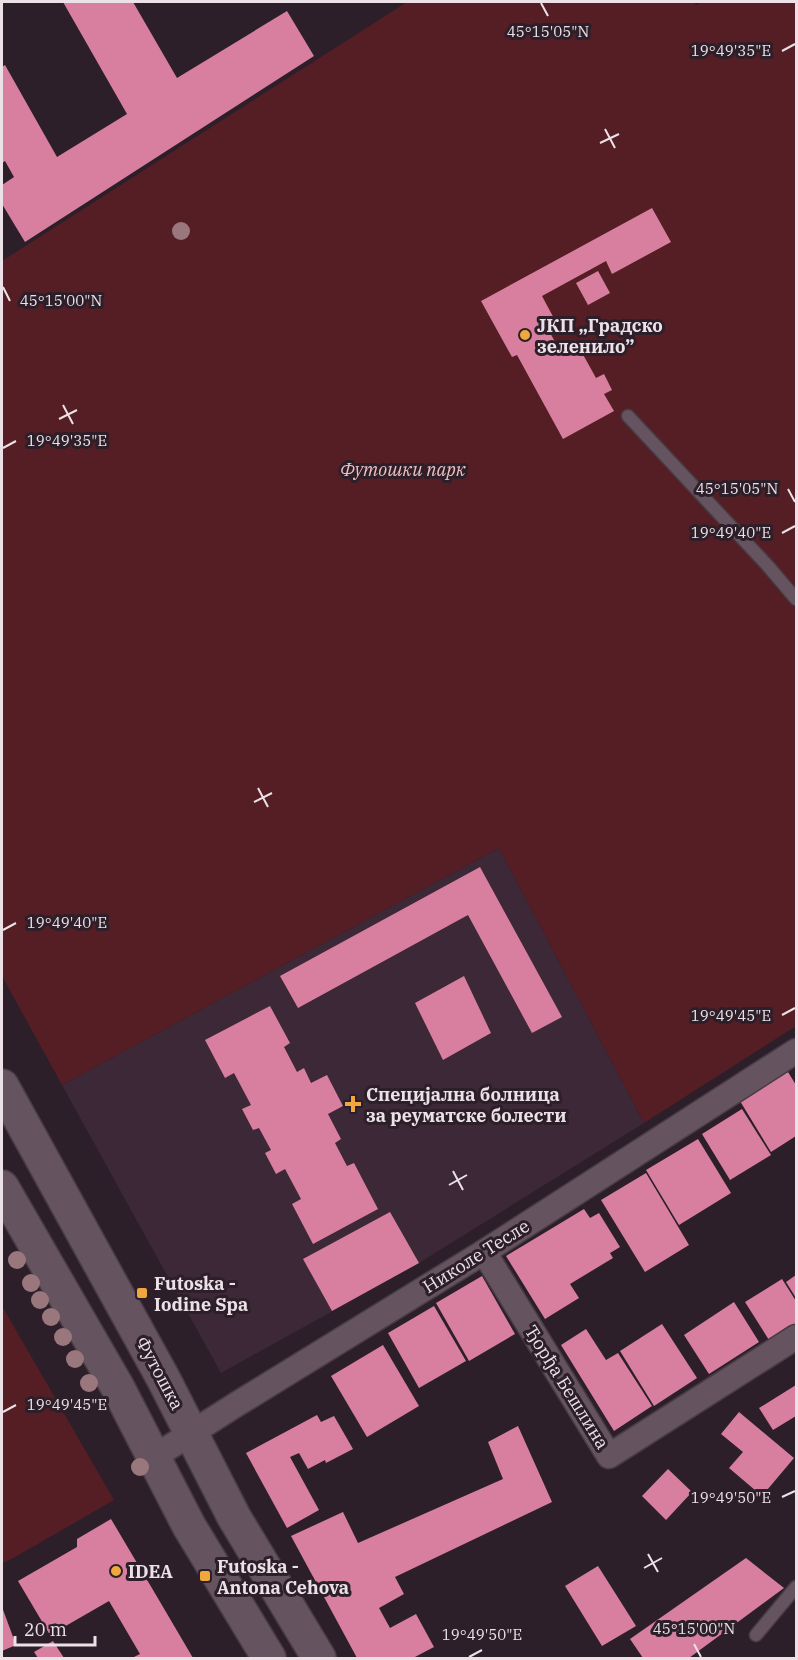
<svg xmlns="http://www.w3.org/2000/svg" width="798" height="1660" viewBox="0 0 798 1660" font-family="'IBM Plex Serif',serif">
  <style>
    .built { fill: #3c2836 }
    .green { fill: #541e24 }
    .building { fill: #d87fa0 }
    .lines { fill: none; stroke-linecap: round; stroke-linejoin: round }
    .lane-casing { stroke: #483c44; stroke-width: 15 }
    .street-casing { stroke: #483c44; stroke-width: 27 }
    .secondary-casing { stroke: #483c44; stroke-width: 36 }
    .lane { stroke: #65545f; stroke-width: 12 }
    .street { stroke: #65545f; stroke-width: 24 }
    .secondary { stroke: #65545f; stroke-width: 33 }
    .tree { fill: #99777d }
    .ticks { fill: none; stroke: #ebe1e7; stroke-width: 2 }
    .poi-dot { fill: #efa73e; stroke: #2d1f29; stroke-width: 2 }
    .labels { text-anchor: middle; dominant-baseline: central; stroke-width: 6; stroke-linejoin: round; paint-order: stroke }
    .poi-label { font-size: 18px; font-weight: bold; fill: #ebe1e7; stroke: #2d1f29; text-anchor: start }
    .park-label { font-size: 18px; font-style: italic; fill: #f2bfc1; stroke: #2d1f29 }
    .street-label { font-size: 18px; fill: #ebe1e7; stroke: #2d1f29 }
    .ticks-label { font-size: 15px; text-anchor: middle; fill: #ebe1e7; stroke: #2d1f29; stroke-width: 6; stroke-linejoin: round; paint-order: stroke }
  </style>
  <rect width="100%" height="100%" fill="#2d1f29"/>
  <polygon class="built" points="499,848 644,1123 419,1263 221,1373 62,1085"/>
  <g class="green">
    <polygon points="407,2 694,2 696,5 702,2 796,2 796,1026 644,1123 499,848 62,1085 2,976 2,261"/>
    <polygon points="2,1306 114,1500 10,1560 2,1563"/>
  </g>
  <g class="building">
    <polygon points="63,2 133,2 177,78 287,11 314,56 25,242 2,204 2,185 14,177 5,161 2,163 2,67 5,65 57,157 127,114"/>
    <polygon points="652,208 671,242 612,274 606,261 542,296 557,324 548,329 559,349 575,340 596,378 604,374 612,390 604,394 614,411 563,439 517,355 512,357 481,301"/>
    <polygon points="598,271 610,293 588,305 576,283"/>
    <polygon points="480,867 562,1017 532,1033 468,915 298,1008 280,976"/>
    <polygon points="464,976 491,1033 443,1060 415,1003"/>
    <polygon points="270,1006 290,1043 284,1047 297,1072 304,1068 311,1083 327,1075 343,1106 328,1114 341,1139 335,1143 347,1166 354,1163 378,1209 313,1244 292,1204 301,1199 285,1169 276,1174 265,1153 271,1150 259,1128 253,1130 242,1109 251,1105 234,1073 225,1078 205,1040"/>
    <polygon points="788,1072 796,1085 796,1136 771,1152 740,1101"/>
    <polygon points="742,1109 771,1155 730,1180 702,1134"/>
    <polygon points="698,1139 731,1193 679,1225 646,1170"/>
    <polygon points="646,1173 689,1245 645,1272 601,1200"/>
    <polygon points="584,1209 590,1218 599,1213 620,1247 610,1253 613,1258 570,1284 579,1298 545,1319 506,1256"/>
    <polygon points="390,1212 419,1263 332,1311 303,1259"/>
    <polygon points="796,1275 796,1298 786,1282"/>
    <polygon points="482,1276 515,1334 469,1361 436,1303"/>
    <polygon points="782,1279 796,1301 796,1323 769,1340 745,1302"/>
    <polygon points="734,1302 759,1342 709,1374 684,1335"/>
    <polygon points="434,1306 466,1361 419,1388 388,1333"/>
    <polygon points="662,1324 697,1378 654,1406 620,1351"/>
    <polygon points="586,1329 606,1360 618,1353 652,1406 614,1431 561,1345"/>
    <polygon points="383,1345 419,1406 367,1437 331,1376"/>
    <polygon points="796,1385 796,1416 773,1430 759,1408"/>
    <polygon points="739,1412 794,1458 762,1496 729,1468 743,1452 721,1434"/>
    <polygon points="317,1415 321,1422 334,1416 353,1449 326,1463 325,1460 308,1469 299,1453 290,1457 319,1510 287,1528 246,1453"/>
    <polygon points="518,1426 552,1502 395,1577 404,1594 379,1608 390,1628 416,1614 434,1647 413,1658 357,1658 291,1536 343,1512 358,1543 503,1479 488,1442"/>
    <polygon points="668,1469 692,1492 666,1520 642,1496"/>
    <polygon points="111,1519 156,1595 193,1658 132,1658 140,1654 109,1601 50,1635 18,1581 77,1547 77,1539"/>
    <polygon points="746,1558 784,1588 689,1658 643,1658 630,1639"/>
    <polygon points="598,1566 636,1626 602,1646 565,1586"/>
    <polygon points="2,1607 16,1645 2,1651"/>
    <polygon points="53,1641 64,1658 38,1658 34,1652"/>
  </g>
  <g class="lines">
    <g class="lane-casing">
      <g id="lane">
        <polyline points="628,416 768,566 796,599"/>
        <polyline points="756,1635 796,1587"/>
      </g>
    </g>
    <g class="street-casing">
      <g id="street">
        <polyline points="484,1252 609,1456 796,1337"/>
        <polyline points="154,1457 237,1404 484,1252 796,1051"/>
      </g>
    </g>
    <g class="secondary-casing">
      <g id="secondary">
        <polyline points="2,1086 163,1378 234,1517 319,1658"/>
        <polyline points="2,1187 118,1388 189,1526 269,1658"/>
      </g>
    </g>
    <use href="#lane" class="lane"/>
    <use href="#street" class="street"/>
    <use href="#secondary" class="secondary"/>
  </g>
  <g class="tree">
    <circle cx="181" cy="231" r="9"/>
    <circle cx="17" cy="1260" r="9"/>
    <circle cx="31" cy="1283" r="9"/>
    <circle cx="40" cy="1300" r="9"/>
    <circle cx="51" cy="1317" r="9"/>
    <circle cx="63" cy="1337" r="9"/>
    <circle cx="75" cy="1359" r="9"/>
    <circle cx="89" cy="1383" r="9"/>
    <circle cx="140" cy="1467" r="9"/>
  </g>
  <path class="ticks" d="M541,3L548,16M782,51L795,44M605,129L615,148M600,143L619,134M3,287L10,301M63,405L73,424M59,419L77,410M3,448L16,441M788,489L795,502M782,533L795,526M258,788L268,807M254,802L272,793M3,930L16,923M782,1015L795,1008M453,1171L463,1190M449,1185L467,1175M3,1412L16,1405M782,1497L795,1491M648,1554L658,1572M644,1568L662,1558M694,1644L701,1657M469,1657L482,1650"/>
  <g class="poi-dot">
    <circle cx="525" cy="335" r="6"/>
    <path d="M350 1095h6v6h6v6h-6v6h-6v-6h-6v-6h6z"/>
    <rect x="136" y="1287" width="12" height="12" rx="3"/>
    <circle cx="116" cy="1571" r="6"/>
    <rect x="199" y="1570" width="12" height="12" rx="3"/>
  </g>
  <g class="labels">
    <g class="poi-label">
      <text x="537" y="325">ЈКП „Градско<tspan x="537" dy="21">зеленило”</tspan></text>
      <text x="366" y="1094">Специјална болница<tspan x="366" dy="21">за реуматске болести</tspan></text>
      <text x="154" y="1283">Futoska -<tspan x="154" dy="21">Iodine Spa</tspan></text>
      <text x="217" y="1566">Futoska -<tspan x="217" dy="21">Antona Cehova</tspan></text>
      <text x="128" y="1571">IDEA</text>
    </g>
    <g class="park-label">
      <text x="403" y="469">Футошки парк</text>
    </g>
    <g class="street-label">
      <text transform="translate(476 1256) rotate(-32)">Николе Тесле</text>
      <text transform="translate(160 1373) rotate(62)">Футошка</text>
      <text transform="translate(567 1387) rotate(58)">Ђорђа Бешлина</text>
    </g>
  </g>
  <g class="ticks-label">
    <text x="548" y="37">45°15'05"N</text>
    <text x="731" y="56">19°49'35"E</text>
    <text x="61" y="306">45°15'00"N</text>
    <text x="67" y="446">19°49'35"E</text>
    <text x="737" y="494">45°15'05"N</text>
    <text x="731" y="538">19°49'40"E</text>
    <text x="67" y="928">19°49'40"E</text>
    <text x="731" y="1021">19°49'45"E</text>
    <text x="67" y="1410">19°49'45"E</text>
    <text x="731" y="1503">19°49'50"E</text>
    <text x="694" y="1634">45°15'00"N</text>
    <text x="482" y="1640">19°49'50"E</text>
  </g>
  <rect width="798" height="1660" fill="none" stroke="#ebe1e7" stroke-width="6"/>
  <path d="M15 1636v9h80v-9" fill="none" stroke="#ebe1e7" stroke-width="3"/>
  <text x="24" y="1636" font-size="18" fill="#ebe1e7" stroke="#2d1f29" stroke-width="4.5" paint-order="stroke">20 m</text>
</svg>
